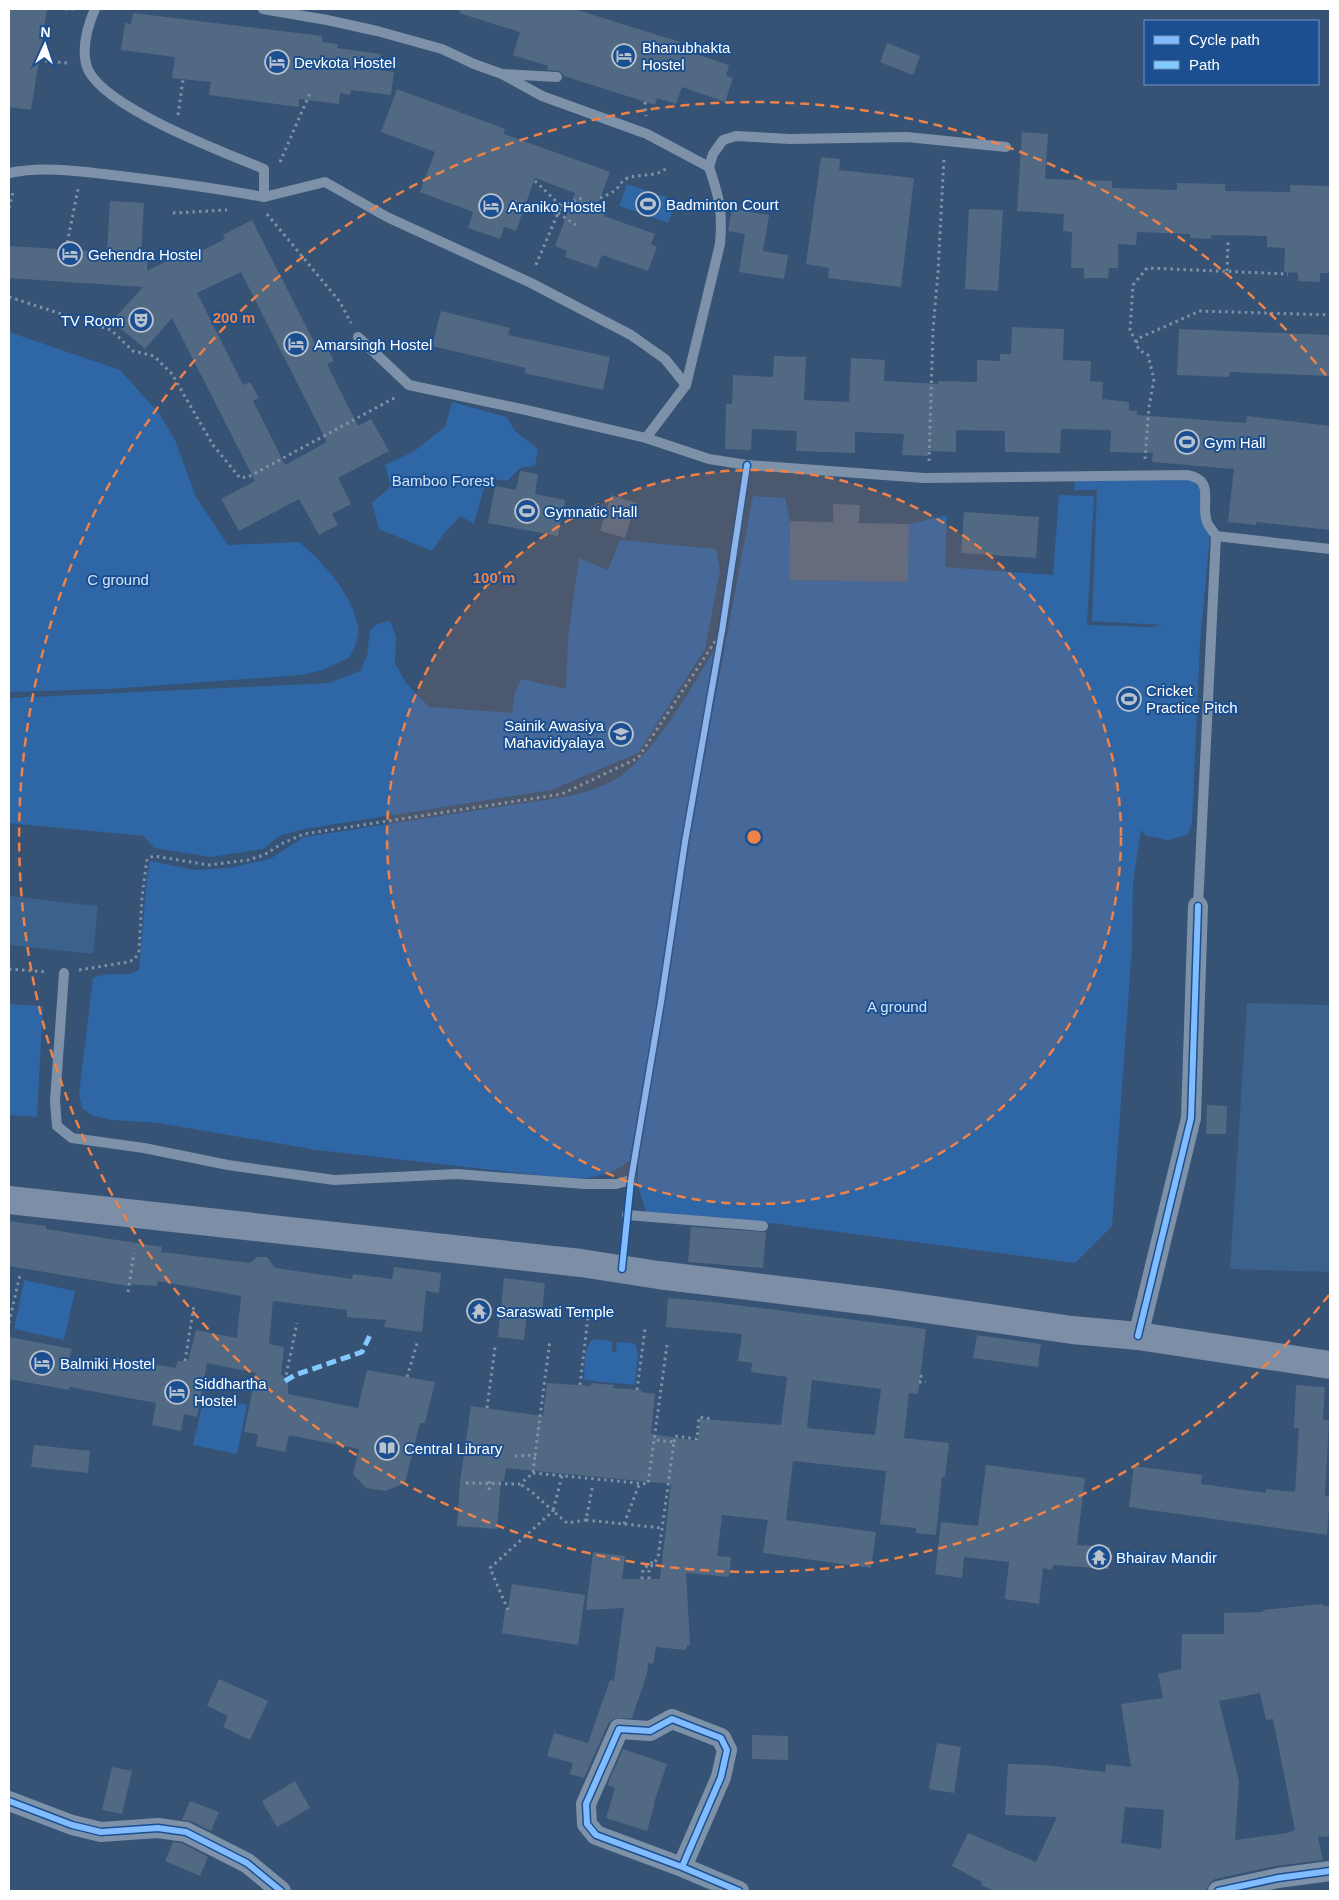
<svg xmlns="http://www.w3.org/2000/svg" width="1339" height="1900" viewBox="0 0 1339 1900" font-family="Helvetica,sans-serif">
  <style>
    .green { fill: #2f66a5 }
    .water { fill: #3b618d }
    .building { fill: #526984; fill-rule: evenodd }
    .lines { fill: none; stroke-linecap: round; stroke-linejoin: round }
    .path { stroke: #7d92a8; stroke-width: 3; stroke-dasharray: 2.5 4; stroke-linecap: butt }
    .lane { stroke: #7d92a8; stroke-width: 10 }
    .street { stroke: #7d92a8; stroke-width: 20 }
    .primary { stroke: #7d8ea7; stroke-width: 28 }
    .quiet { stroke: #80caff; stroke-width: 5; stroke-dasharray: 10 5; stroke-linecap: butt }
    .cycleway-casing { stroke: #1b4f8f; stroke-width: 9 }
    .cycleway { stroke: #80bcff; stroke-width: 6 }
    .ring { fill: none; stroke: #ee8249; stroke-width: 2.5; stroke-dasharray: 9 6 }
    .labels { text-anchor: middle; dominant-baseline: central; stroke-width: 4; stroke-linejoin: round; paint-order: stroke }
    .poi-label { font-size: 15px; fill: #fff; stroke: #1b4f8f; text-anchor: start }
    .park-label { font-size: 15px; fill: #cfe3fa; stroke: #1b4f8f }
    .centre { fill: #ee8249; stroke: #1b4f8f; stroke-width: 2.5 }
    .ring-label { font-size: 15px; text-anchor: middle; font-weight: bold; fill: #ee8249; stroke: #1b4f8f; stroke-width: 4; stroke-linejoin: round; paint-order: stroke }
  </style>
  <rect width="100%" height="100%" fill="#365274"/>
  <g class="green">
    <polygon points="627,184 677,201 668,223 619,206"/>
    <path d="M9,332L120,370L159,413L175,440L196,497L228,545L299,542C324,563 352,593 358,627C360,637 354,648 350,657L323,670L302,675L109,689L9,692Z"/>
    <polygon points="452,402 507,417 515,431 538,449 535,466 520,468 507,481 487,478 474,524 460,516 442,536 432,551 379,529 372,503 391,486 385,465 413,452 445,427"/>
    <polygon points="1075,480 1191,480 1202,490 1210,535 1200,643 1192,824 1187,835 1168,840 1147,836 1141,830 1133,883 1132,948 1112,1226 1075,1263 770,1223 646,1212 638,1186 638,1161 697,796 753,496 785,498 790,521 789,580 907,582 909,524 947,515 945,567 1053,575 1059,495 1094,496 1087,625 1149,627 1163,625 1092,621 1097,490 1074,490"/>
    <polygon points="620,540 716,549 720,571 705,649 638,753 551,790 304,829 281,835 263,849 211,857 154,848 144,836 9,823 9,698 329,683 360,671 367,656 370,630 377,624 390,621 396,637 395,663 406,683 429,707 512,713 515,692 521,679 566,689 568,638 579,558 608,570"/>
    <path d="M716,647L634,1139L629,1161L619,1168L609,1173L580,1180L317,1150L158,1123L112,1120L93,1116L82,1108L79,1094L93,978C108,970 125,979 139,970L147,877L150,861L195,870L229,868L270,859L304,837L564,797C582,793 603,788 619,777C659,748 690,689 716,647Z"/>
    <polygon points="9,1004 43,1006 37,1117 9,1115"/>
    <polygon points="24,1280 75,1291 64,1340 14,1329"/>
    <path d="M593,1339L612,1341V1352H616L617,1342L632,1343L636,1345L638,1354L635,1385L584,1380C585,1368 583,1348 593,1339Z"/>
    <polygon points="204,1396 247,1405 237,1454 193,1445"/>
  </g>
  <g class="water">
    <polygon points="9,896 98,906 93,954 9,945"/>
    <polygon points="1247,1003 1330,1005 1330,1272 1230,1269"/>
  </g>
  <g class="building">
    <polygon points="9,9 47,9 31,110 9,107"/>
    <polygon points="460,9 574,9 680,42 678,48 729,65 726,76 733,78 725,102 682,87 676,104 657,98 655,105 564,76 560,71 547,70 548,66 513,55 520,32 459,13"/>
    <polygon points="133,13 322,36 322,42 338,44 337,48 381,54 379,70 394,72 391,95 351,90 350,95 340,93 339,104 299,99 299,107 209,95 211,82 172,78 175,57 121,50 125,23 131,24"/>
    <polygon points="887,43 920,56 913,75 880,62"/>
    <polygon points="397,89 505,129 504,134 610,172 598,204 607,208 604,216 655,234 651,244 657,247 648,271 602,255 597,268 565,257 567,251 555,246 575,193 535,178 516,231 504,227 500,239 468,228 473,212 420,192 435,152 381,132"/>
    <polygon points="1022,132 1048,134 1045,179 1112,181 1112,188 1177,190 1177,183 1225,184 1225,191 1290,192 1290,185 1330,186 1330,273 1320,273 1320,282 1298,281 1298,273 1284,272 1285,248 1267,247 1267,236 1211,235 1211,239 1190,238 1190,234 1137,232 1136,245 1118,244 1118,268 1109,268 1108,278 1084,278 1084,268 1071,268 1072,232 1063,231 1064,214 1017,211"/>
    <polygon points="821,157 840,159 839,170 914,178 901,287 828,278 829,268 806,264"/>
    <path d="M110,201L144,203L141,254L148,255L147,271L177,256L180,262L225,239L223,235L252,220L316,346L325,342L329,351L334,361L327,364L358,426L371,419L389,451L338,478L351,504L332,514L338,525L319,535L299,499L239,531L221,499L255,481L172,318L145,349L112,321L143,287L9,278V246L107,252ZM241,272L327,442L285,465L253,401L259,398L250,382L243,385L197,293Z"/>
    <polygon points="732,209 769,215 763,251 788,255 784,279 739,272 745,234 728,231"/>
    <polygon points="969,209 1003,210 998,291 965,289"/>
    <polygon points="441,311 510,328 508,335 610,357 603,390 524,373 526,368 432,346"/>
    <polygon points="1012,327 1064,329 1063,360 1091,361 1090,381 1103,382 1102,399 1129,402 1129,410 1137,411 1137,415 1246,423 1247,416 1330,426 1330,530 1256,522 1256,525 1228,522 1234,469 1152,462 1153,453 1110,452 1111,430 1061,429 1060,453 1005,452 1005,431 956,430 956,452 928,451 928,456 902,455 904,434 855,432 855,453 796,451 797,431 752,429 751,450 725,449 726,404 732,404 733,375 773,377 774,356 806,357 804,400 849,402 851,358 885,360 884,381 938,384 938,381 977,382 977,360 1000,361 1000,354 1011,354"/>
    <polygon points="1179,329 1330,335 1330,376 1230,372 1229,377 1177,375"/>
    <polygon points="520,471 538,474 535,494 565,500 558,536 488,523 495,486 516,490"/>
    <polygon points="611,495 636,503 625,538 600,531"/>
    <polygon points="833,504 860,505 859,523 909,524 908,582 789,580 790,521 833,522"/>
    <polygon points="964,512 1039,517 1036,558 961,553"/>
    <polygon points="1207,1105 1227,1106 1226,1134 1206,1134"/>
    <polygon points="9,1221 46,1226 46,1229 162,1247 161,1252 250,1263 257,1257 267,1257 275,1268 352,1279 353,1274 392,1279 394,1267 441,1273 439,1293 426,1291 422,1332 384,1327 386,1320 347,1317 347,1310 273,1301 269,1344 284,1347 281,1374 288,1383 288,1394 358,1408 367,1370 435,1382 425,1423 420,1423 405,1483 385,1491 366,1488 353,1474 359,1449 289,1435 285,1452 256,1446 258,1434 244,1432 256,1373 207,1363 197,1417 184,1414 181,1431 152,1425 156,1403 69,1387 69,1390 9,1379 9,1337 72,1349 69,1359 76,1361 114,1368 116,1357 175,1368 178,1361 188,1361 196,1330 237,1338 241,1296 158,1281 157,1286 128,1284 128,1286 9,1266"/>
    <polygon points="691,1227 766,1232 763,1268 688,1262"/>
    <polygon points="504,1278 545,1283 542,1315 527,1313 524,1340 498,1337"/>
    <path d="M668,1298L713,1302L926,1329L918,1394L909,1393L904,1438L949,1443L945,1477H942L936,1535L916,1533V1528L880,1524L886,1471L793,1461L786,1520L876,1532L871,1568L763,1553L768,1520L722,1515L717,1556L731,1557L729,1577L686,1573L690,1645H687L686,1650L656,1647L653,1664L648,1663L647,1674L632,1718L613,1719L608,1724L584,1778L570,1774L573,1763L547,1756L554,1733L588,1743L610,1680L614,1681L624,1608L586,1610L593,1552L625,1556L622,1579H660L671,1484L506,1468L504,1481H501L497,1529L457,1526L460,1482L471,1406L543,1416L547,1383L591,1386V1383L614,1385L613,1388L641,1390V1392L655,1394L651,1434L698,1441L700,1419L781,1425L787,1377L751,1372L752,1363L738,1361L742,1334L666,1327ZM812,1380L881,1389L875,1435L807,1428Z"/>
    <polygon points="977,1335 1041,1344 1038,1367 973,1358"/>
    <polygon points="1296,1385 1325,1387 1323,1420 1329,1420 1325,1496 1330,1496 1327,1535 1129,1507 1134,1466 1202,1475 1201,1484 1266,1493 1266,1489 1295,1492 1299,1428 1294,1428"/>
    <polygon points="34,1445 90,1451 88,1473 31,1467"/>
    <polygon points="986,1465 1085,1478 1077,1545 1110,1547 1109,1569 1053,1565 1052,1570 1043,1568 1039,1604 1005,1599 1009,1562 964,1557 962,1578 935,1574 941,1522 978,1526"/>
    <polygon points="512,1584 585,1595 578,1645 502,1633 505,1610 508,1610"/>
    <path d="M1323,1604V1606H1330V1836L1318,1837L1323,1860L1276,1866L1215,1879L1210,1883L1206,1890L1200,1891H995L981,1885L982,1882L952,1866L968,1833L1036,1862L1057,1817L1005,1815L1008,1764L1043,1765L1105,1772L1106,1764L1131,1767L1121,1704L1163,1698L1158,1674L1181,1669L1182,1634H1224V1613L1263,1612V1610ZM1260,1693L1266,1720L1273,1719L1295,1830L1287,1833L1235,1840L1239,1781L1219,1701ZM1125,1807L1164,1810L1161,1849L1121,1843Z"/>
    <polygon points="219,1679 268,1701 250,1740 223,1727 228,1716 207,1706"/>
    <polygon points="752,1735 788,1736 788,1760 752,1759"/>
    <polygon points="937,1743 961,1747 954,1793 929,1789"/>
    <polygon points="623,1749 667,1764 654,1803 655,1803 647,1831 606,1818 615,1788 607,1785"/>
    <polygon points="112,1767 132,1771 122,1814 102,1810"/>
    <polygon points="295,1781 310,1808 277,1827 262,1801"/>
    <polygon points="190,1801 219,1812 211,1831 191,1821 182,1820"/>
    <polygon points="173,1842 182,1843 208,1857 200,1876 165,1861"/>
  </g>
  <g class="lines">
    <g class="path">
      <polyline points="65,9 75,9"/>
      <polyline points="45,61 68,63"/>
      <polyline points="645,102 646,116"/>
      <polyline points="178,115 183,80"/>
      <polyline points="280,162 310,93"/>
      <polyline points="535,181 561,206 535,267"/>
      <path d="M600,198C605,196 610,194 614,191C620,187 620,181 628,178C641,173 659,178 668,166"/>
      <polyline points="514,201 558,213 576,225"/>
      <polyline points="561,206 582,198"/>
      <polyline points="9,208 14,189"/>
      <polyline points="173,213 227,210"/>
      <polyline points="267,214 340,302 351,323"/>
      <polyline points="66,249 78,189"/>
      <polyline points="1227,271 1228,240"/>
      <polyline points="9,297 111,330 133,351 154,356 172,374 213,445 240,478 250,476 396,397"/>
      <polyline points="1136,342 1130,330 1133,285 1147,268 1288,274"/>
      <polyline points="1145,459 1149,407 1154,379 1148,355 1139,350 1136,343 1139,338 1200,311 1330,315"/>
      <polyline points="929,461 933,330 938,272 944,157"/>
      <polyline points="9,969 48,972"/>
      <polyline points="79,970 128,962 135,959 139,951 142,897 147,859 154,856 209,865 248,860 264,855 283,843 304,834 562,794 638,758 722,631"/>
      <polyline points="128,1292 134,1253"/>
      <polyline points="9,1323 20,1275"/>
      <polyline points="185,1361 194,1305"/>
      <polyline points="920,1376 926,1377"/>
      <polyline points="407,1377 418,1340"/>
      <polyline points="285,1381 297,1323"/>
      <polyline points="919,1382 926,1382"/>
      <polyline points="580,1385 588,1317"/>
      <polyline points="637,1390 645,1329"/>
      <polyline points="487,1408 495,1347"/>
      <polyline points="674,1442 675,1436 697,1439 699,1417 711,1419"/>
      <polyline points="515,1456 535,1455 550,1340"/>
      <polyline points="533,1473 648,1484 667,1345"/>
      <polyline points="562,1476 553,1511 567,1523 586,1520 593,1484"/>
      <polyline points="466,1483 520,1484 533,1473 535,1455"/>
      <polyline points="489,1490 490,1479"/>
      <polyline points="586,1520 662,1528"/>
      <polyline points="624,1524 639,1485"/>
      <polyline points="642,1579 643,1569 654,1561"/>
      <polyline points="649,1579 649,1569 658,1558 674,1442 654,1440"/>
      <polyline points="508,1610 490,1568 553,1511 532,1492 520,1484"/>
    </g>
    <g class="lane">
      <path d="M95,9C88,25 82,46 86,64C95,105 226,153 264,169V197L325,182L387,217L529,282L631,335L665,359L686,385"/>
      <path d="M263,9L327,20L377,31L442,49L474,64L502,74L542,96L647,134L709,167C719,197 723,211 720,244L686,385L646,438L709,459L747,465L924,478L1187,475C1216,480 1200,502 1207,522C1209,527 1213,531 1216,536L1198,906"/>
      <polyline points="503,74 557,77"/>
      <polyline points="709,167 713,154 723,140 736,136 790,139 907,137 1006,147"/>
      <path d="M9,173C42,166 78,171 112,175C163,181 214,188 264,197"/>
      <polyline points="358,337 409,385 526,410 646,438"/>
      <polyline points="1216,536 1330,549"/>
      <polyline points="64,973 55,1101 57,1126 72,1138 144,1148 228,1165 334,1180 457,1174 584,1184 616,1184 631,1180"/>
      <polyline points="627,1215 763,1226"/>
    </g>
    <g class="street">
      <polyline points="1138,1336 1191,1118 1198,906"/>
      <polyline points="9,1801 72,1825 101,1832 158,1828 186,1832 247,1863 281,1891"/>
      <polyline points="682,1867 721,1777 727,1750 721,1738 672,1719 650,1731 619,1729 586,1804 587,1824 596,1835 682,1867 739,1891"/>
      <polyline points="1218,1891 1278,1878 1330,1871"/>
    </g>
    <polyline class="primary" points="9,1200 581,1263 658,1275 878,1302 1072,1330 1138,1336 1330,1365"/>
    <polyline class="quiet" points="285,1381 295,1375 362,1352 371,1333"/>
    <g class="cycleway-casing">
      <g id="cycleway">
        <polyline points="622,1269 631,1180 661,1002 685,842 722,631 747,465"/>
        <polyline points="1138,1336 1191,1118 1198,906"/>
        <polyline points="9,1801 72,1825 101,1832 158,1828 186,1832 247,1863 281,1891"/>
        <polyline points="682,1867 721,1777 727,1750 721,1738 672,1719 650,1731 619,1729 586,1804 587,1824 596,1835 682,1867 739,1891"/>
        <polyline points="1218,1891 1278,1878 1330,1871"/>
      </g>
    </g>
    <use href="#cycleway" class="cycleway"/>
  </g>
  <circle cx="754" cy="837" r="367" fill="#ee8249" fill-opacity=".12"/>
  <g class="ring">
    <circle cx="754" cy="837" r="367"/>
    <path d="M1329 1295A735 735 0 1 1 1329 379"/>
  </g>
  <defs>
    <g id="hotel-ring" transform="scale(1.25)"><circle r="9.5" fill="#1b4f8f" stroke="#b9c2ce" stroke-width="1.5"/><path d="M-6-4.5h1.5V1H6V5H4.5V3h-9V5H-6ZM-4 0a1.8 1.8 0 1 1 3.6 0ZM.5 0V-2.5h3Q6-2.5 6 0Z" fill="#b9c2ce"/></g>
    <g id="stadium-ring" transform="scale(1.25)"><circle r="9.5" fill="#1b4f8f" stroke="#b9c2ce" stroke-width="1.5"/><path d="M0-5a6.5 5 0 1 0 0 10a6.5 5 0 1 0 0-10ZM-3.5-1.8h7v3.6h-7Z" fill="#b9c2ce"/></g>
    <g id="theatre-ring" transform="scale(1.25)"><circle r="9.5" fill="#1b4f8f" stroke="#b9c2ce" stroke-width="1.5"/><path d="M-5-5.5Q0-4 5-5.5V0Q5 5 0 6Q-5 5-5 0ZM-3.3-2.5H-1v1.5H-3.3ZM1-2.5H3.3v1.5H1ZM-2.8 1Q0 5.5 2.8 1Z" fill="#b9c2ce"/></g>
    <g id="school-ring" transform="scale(1.25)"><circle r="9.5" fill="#1b4f8f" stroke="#b9c2ce" stroke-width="1.5"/><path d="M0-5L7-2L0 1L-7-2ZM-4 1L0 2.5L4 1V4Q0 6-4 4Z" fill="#b9c2ce"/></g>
    <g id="temple-ring" transform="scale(1.25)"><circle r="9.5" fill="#1b4f8f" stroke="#b9c2ce" stroke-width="1.5"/><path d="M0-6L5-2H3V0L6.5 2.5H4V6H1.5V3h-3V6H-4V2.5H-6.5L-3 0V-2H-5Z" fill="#b9c2ce"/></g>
    <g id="library-ring" transform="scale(1.25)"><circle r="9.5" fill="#1b4f8f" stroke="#b9c2ce" stroke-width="1.5"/><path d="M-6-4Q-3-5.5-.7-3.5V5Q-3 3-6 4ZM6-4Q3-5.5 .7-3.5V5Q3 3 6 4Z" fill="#b9c2ce"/></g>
  </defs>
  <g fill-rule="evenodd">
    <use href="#hotel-ring" x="624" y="56"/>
    <use href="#hotel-ring" x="277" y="62"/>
    <use href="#stadium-ring" x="648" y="204"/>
    <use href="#hotel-ring" x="491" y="206"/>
    <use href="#hotel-ring" x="70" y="254"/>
    <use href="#theatre-ring" x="141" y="320"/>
    <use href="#hotel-ring" x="296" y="344"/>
    <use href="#stadium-ring" x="1187" y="442"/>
    <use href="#stadium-ring" x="527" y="511"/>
    <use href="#stadium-ring" x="1129" y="699"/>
    <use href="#school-ring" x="621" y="734"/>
    <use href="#temple-ring" x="479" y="1311"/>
    <use href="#hotel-ring" x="42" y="1363"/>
    <use href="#hotel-ring" x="177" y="1392"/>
    <use href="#library-ring" x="387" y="1448"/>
    <use href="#temple-ring" x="1099" y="1557"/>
  </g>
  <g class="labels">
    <g class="poi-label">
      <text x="642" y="47">Bhanubhakta<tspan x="642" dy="17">Hostel</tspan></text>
      <text x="294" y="62">Devkota Hostel</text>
      <text x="666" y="204">Badminton Court</text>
      <text x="508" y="206">Araniko Hostel</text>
      <text x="88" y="254">Gehendra Hostel</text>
      <text x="124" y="320" text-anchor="end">TV Room</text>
      <text x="314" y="344">Amarsingh Hostel</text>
      <text x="1204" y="442">Gym Hall</text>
      <text x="544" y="511">Gymnatic Hall</text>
      <text x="1146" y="690">Cricket<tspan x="1146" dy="17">Practice Pitch</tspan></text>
      <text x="604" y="725" text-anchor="end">Sainik Awasiya<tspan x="604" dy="17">Mahavidyalaya</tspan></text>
      <text x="496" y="1311">Saraswati Temple</text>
      <text x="60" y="1363">Balmiki Hostel</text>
      <text x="194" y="1383">Siddhartha<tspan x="194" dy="17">Hostel</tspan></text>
      <text x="404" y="1448">Central Library</text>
      <text x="1116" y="1557">Bhairav Mandir</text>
    </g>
    <g class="park-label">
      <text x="443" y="480">Bamboo Forest</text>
      <text x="118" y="579">C ground</text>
      <text x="897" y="1006">A ground</text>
    </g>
  </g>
  <circle cx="754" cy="837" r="8" class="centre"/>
  <g class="ring-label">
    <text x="234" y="323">200 m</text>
    <text x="494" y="583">100 m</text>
  </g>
  <rect width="1339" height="1900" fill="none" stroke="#ffffff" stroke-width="20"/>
  <rect x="1144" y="20" width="175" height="65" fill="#1b4f8f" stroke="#7695bc"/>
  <rect x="1154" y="36" width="25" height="8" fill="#80bcff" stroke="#7695bc"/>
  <text x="1189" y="45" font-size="15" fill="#ffffff">Cycle path</text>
  <rect x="1154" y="61" width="25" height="8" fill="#80caff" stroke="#7695bc"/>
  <text x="1189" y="70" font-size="15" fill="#ffffff">Path</text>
  <g transform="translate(45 45) rotate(3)" stroke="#1b4f8f" stroke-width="4" paint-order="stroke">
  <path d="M0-4L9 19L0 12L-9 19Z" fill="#ffffff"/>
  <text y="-8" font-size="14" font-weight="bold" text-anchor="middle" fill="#ffffff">N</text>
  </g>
</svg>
